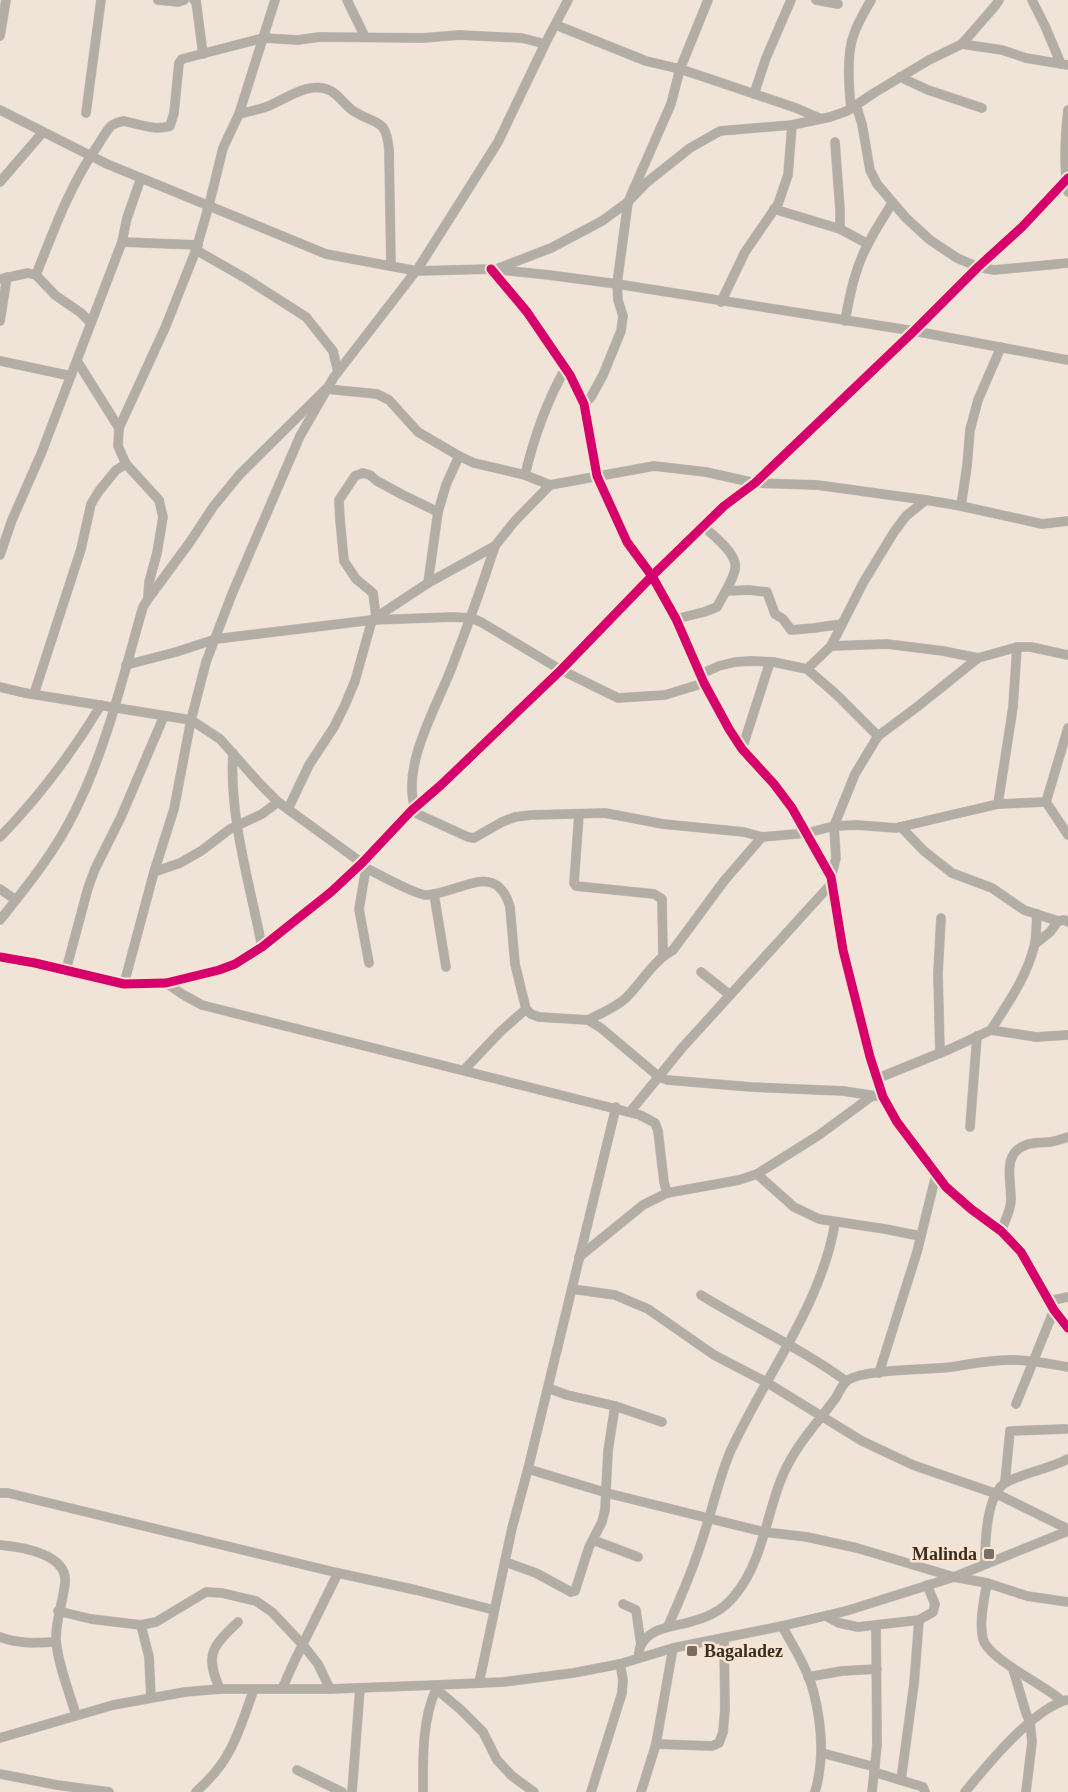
<svg xmlns="http://www.w3.org/2000/svg" width="1068" height="1792" viewBox="0 0 1068 1792" font-family="'Times New Roman',serif">
  <style>
    .lines { fill: none; stroke-linecap: round; stroke-linejoin: round }
    .minor-casing { stroke: #c9c0b7; stroke-width: 10 }
    .minor { stroke: #b2ada5; stroke-width: 9 }
    .cycleway-casing { stroke: #fbe4ce; stroke-width: 13 }
    .cycleway { stroke: #d6006c; stroke-width: 9 }
    .poi-dot { fill: #786e64; stroke: #fbe4ce; stroke-width: 2 }
    .labels { text-anchor: middle; dominant-baseline: central; stroke-width: 5; stroke-linejoin: round; paint-order: stroke }
    .poi-label { font-size: 18px; font-weight: bold; fill: #372e26; stroke: #fbe4ce; text-anchor: end }
  </style>
  <rect width="100%" height="100%" fill="#f0e4d8"/>
  <g class="lines">
    <g class="minor-casing">
      <g id="minor">
        <polyline points="158,0 178,2 184,0"/>
        <polyline points="194,0 196,1 203,54"/>
        <polyline points="347,0 365,37"/>
        <polyline points="816,0 838,4"/>
        <polyline points="1032,0 1045,26 1061,64"/>
        <polyline points="556,25 646,61 680,69 716,81 796,108 819,118"/>
        <polyline points="0,36 6,0"/>
        <polyline points="962,44 1002,50 1026,58 1068,65"/>
        <polyline points="900,77 928,90 982,108"/>
        <polyline points="754,94 766,58 791,0"/>
        <polyline points="856,105 862,124 870,170 877,184 906,218 930,240 957,258 978,267 994,270 1068,263"/>
        <path d="M851,109C849,88 846,54 854,34C858,22 865,11 871,0"/>
        <polyline points="0,110 107,164 326,254 417,271 491,269 549,275 617,284 914,331 1068,360"/>
        <path d="M1068,110C1065,137 1063,165 1068,192"/>
        <polyline points="86,113 101,0"/>
        <path d="M239,114C248,112 257,110 266,107C285,100 310,79 331,91C340,96 346,107 355,112C378,126 386,118 389,150L391,266"/>
        <polyline points="835,142 840,210 840,229"/>
        <polyline points="0,182 43,132"/>
        <polyline points="774,209 840,229 868,244"/>
        <polyline points="122,242 198,245"/>
        <polyline points="196,250 245,278 306,317 333,351 338,372"/>
        <polyline points="499,268 551,248 602,221 628,202 646,183 690,148 720,131 792,125 830,117 847,111 874,93 929,60 962,44 995,6 999,0"/>
        <polyline points="491,269 527,312 570,375 584,404 597,476 627,542 652,576 676,619 704,683 729,729 742,749 774,784 792,808 831,877 843,950 870,1057 883,1097 897,1122 946,1187 971,1209 1001,1231 1021,1252 1054,1310 1068,1328"/>
        <path d="M36,275C53,232 71,183 98,145C102,139 106,131 111,126C115,123 119,122 124,121C137,124 157,131 170,126L174,113L179,63L182,59L263,38L298,40L319,37L423,38L459,35L522,38L545,44"/>
        <polyline points="0,279 28,273 36,275 55,295 81,313 91,323"/>
        <polyline points="721,302 745,252 778,204 788,175 792,125"/>
        <polyline points="0,321 7,277"/>
        <path d="M845,321C850,294 855,268 868,244C875,230 884,217 892,203"/>
        <polyline points="0,361 71,376"/>
        <polyline points="77,361 119,428"/>
        <polyline points="584,404 591,397 603,375 621,331 623,316 618,300 617,284 628,202 671,104 680,69 708,0"/>
        <path d="M525,475C534,437 546,403 565,369"/>
        <polyline points="961,506 967,466 970,430 978,400 1001,347"/>
        <polyline points="0,555 12,520 41,454 122,242 127,218 141,178"/>
        <polyline points="428,583 438,512 446,485 459,456"/>
        <polyline points="726,591 749,590 767,592 775,614 783,619 791,630 814,628 842,624"/>
        <polyline points="148,597 149,582 157,553 163,517 159,500 126,464 118,446 119,428 165,328 196,250 209,205 223,148 239,114 275,0"/>
        <polyline points="376,617 373,593 356,579 344,561 340,520 339,500 355,476 363,473 370,475 377,481 403,495 438,512"/>
        <path d="M676,619L704,612L717,607C722,597 738,573 735,563C732,550 714,536 704,527"/>
        <polyline points="831,646 887,644 943,651 978,658"/>
        <polyline points="126,665 176,652 216,639 372,620 453,617 471,618 481,622 561,670 618,698 665,695 704,683"/>
        <polyline points="807,669 831,646 863,583 894,532 906,516 926,500"/>
        <polyline points="701,674 719,666 735,662 751,661 773,662 807,669 837,695 878,736"/>
        <path d="M0,687L25,693L191,720L220,739L259,783L278,802L362,863L366,868C378,874 416,895 426,895C457,895 496,858 510,907L515,964L526,1009L531,1014L539,1017L588,1020L601,1028L658,1076L667,1080L751,1087L843,1091L883,1097"/>
        <polyline points="34,694 81,549 91,504 99,491 116,470 126,464"/>
        <polyline points="1068,728 1046,802 1068,835"/>
        <polyline points="742,749 770,662"/>
        <path d="M233,753C229,818 250,884 262,947"/>
        <polyline points="998,804 1013,707 1017,647"/>
        <path d="M415,808C401,764 438,705 453,664C468,625 482,586 495,546"/>
        <polyline points="288,809 309,765 334,727 345,705 355,681 372,620 428,583 495,546 514,522 550,485 654,466 706,472 755,483 817,485 926,500 961,506 1042,524 1068,521"/>
        <polyline points="411,811 468,837 474,838 502,822 515,817 531,815 605,813 663,824 744,832 762,837 807,833 834,826 857,825 896,828 998,804 1046,802"/>
        <polyline points="579,814 574,883 576,886 654,894 662,899 663,955"/>
        <polyline points="901,827 924,851 952,873 992,888 1024,910 1058,921 1065,920 1068,922"/>
        <path d="M0,837C39,797 72,753 101,705"/>
        <polyline points="366,868 359,909 369,963"/>
        <polyline points="154,872 180,863 201,851 230,829 262,814 278,802"/>
        <polyline points="831,877 836,858 834,826 855,774 878,736 917,707 978,658 1017,647 1031,647 1068,655"/>
        <polyline points="0,889 16,900"/>
        <polyline points="434,894 446,967"/>
        <path d="M0,920C28,885 55,852 75,811C107,747 123,676 143,607L148,599L190,542L213,507L240,474L326,389L377,394L389,400L418,432L459,456L474,463L525,475L550,485"/>
        <polyline points="1035,944 1050,932 1058,921"/>
        <polyline points="0,957 35,963 124,984 166,983 219,970 235,964 262,947 331,892 362,863 411,811 441,785 561,670 652,576 724,506 755,483 914,331 978,267 1022,227 1068,178"/>
        <polyline points="66,970 88,888 95,869 121,817 164,716"/>
        <polyline points="701,972 730,995"/>
        <polyline points="166,983 182,994 202,1005 640,1115 655,1123 658,1131 664,1182 667,1193"/>
        <polyline points="124,984 154,872 174,809 191,720 206,662 232,594 300,436 334,377 419,267 498,142 545,44 568,0"/>
        <path d="M588,1020C601,1013 615,1008 626,998C642,982 653,961 673,950L724,881L762,837"/>
        <path d="M991,1030C1008,1003 1026,978 1034,947C1037,937 1036,925 1037,914"/>
        <polyline points="940,1053 938,973 941,918"/>
        <polyline points="464,1070 500,1032 526,1009"/>
        <polyline points="876,1079 950,1049 991,1030 1036,1037 1068,1035"/>
        <polyline points="630,1112 682,1048 831,884"/>
        <polyline points="970,1127 977,1036"/>
        <polyline points="757,1174 794,1207 819,1219 885,1229 920,1236"/>
        <path d="M1001,1231C1005,1221 1011,1210 1011,1199C1011,1180 1002,1153 1026,1145C1033,1142 1042,1143 1050,1142C1056,1141 1062,1139 1068,1137"/>
        <polyline points="579,1257 643,1205 667,1193 739,1180 757,1174 819,1135 872,1096"/>
        <polyline points="572,1289 615,1295 648,1309 714,1355 766,1382 862,1441 913,1465 997,1494 1068,1529"/>
        <path d="M701,1295C749,1325 801,1348 846,1381"/>
        <polyline points="1049,1301 1068,1297"/>
        <polyline points="879,1373 917,1252 936,1175"/>
        <polyline points="548,1388 567,1395 615,1406 662,1422"/>
        <polyline points="1016,1404 1054,1310"/>
        <polyline points="528,1469 607,1493 764,1532 807,1537 857,1548 954,1577 987,1583 1027,1596 1068,1602"/>
        <polyline points="1005,1482 1010,1431 1066,1429"/>
        <polyline points="0,1493 8,1493 338,1573 416,1590 494,1610"/>
        <polyline points="593,1540 638,1557"/>
        <path d="M0,1545C22,1547 68,1554 65,1583C63,1602 56,1619 56,1638C56,1658 70,1695 76,1715"/>
        <polyline points="505,1562 536,1573 571,1592 575,1591 589,1547 602,1522 605,1510 608,1451 615,1406"/>
        <path d="M985,1564C985,1544 986,1492 1007,1482C1026,1472 1049,1469 1068,1459"/>
        <path d="M987,1583C984,1600 979,1622 983,1639C988,1659 1045,1685 1062,1701"/>
        <polyline points="623,1604 636,1610 641,1645"/>
        <polyline points="58,1611 91,1619 141,1625 156,1622 206,1592 222,1593 256,1601 272,1612 303,1645 318,1664 330,1689"/>
        <polyline points="826,1616 839,1623 858,1627 919,1620 933,1612 935,1604 927,1585"/>
        <polyline points="141,1625 149,1657 151,1697"/>
        <path d="M668,1626C681,1597 694,1567 703,1537C713,1508 719,1477 731,1450C766,1374 821,1306 835,1223"/>
        <path d="M782,1626C793,1646 807,1668 813,1690C822,1724 825,1758 815,1792"/>
        <path d="M0,1637C18,1644 36,1643 56,1642"/>
        <path d="M638,1658C639,1654 639,1648 641,1645C651,1626 676,1627 693,1621C709,1617 725,1608 735,1595C761,1564 766,1519 780,1482C793,1448 814,1427 835,1399C839,1393 842,1384 848,1380C866,1369 926,1370 951,1367C972,1364 993,1359 1014,1360C1032,1360 1050,1364 1068,1367"/>
        <polyline points="1013,1669 1026,1713 1030,1722 1032,1742 1026,1792"/>
        <polyline points="808,1677 842,1671 877,1669"/>
        <polyline points="479,1683 512,1528 528,1469 616,1107"/>
        <polyline points="436,1685 436,1689 460,1709 483,1732 497,1760 512,1776 534,1792"/>
        <path d="M220,1689C204,1654 213,1646 238,1622"/>
        <polyline points="282,1689 294,1662 338,1573"/>
        <polyline points="0,1738 113,1705 185,1692 220,1689 330,1689 436,1685 503,1682 573,1673 620,1664 673,1648 782,1626 846,1611 954,1577 1068,1531"/>
        <polyline points="656,1744 712,1746 719,1743 723,1732 725,1709 724,1638"/>
        <polyline points="822,1753 875,1767"/>
        <polyline points="297,1770 342,1792"/>
        <polyline points="874,1772 923,1787 925,1792"/>
        <polyline points="0,1774 57,1785 109,1792"/>
        <polyline points="901,1780 914,1684 919,1620"/>
        <path d="M196,1792C203,1785 210,1779 216,1771C235,1749 244,1716 254,1689"/>
        <polyline points="352,1792 360,1688"/>
        <path d="M423,1792C423,1757 422,1721 436,1689"/>
        <polyline points="591,1792 622,1693 623,1680 620,1664"/>
        <polyline points="641,1792 656,1744 673,1648"/>
        <polyline points="872,1792 877,1745 876,1625"/>
        <path d="M965,1792C988,1764 1031,1711 1066,1700"/>
      </g>
    </g>
    <use href="#minor" class="minor"/>
    <g class="cycleway-casing">
      <g id="cycleway">
        <polyline points="491,269 527,312 570,375 584,404 597,476 627,542 652,576 676,619 704,683 729,729 742,749 774,784 792,808 831,877 843,950 870,1057 883,1097 897,1122 946,1187 971,1209 1001,1231 1021,1252 1054,1310 1068,1328"/>
        <polyline points="0,957 35,963 124,984 166,983 219,970 235,964 262,947 331,892 362,863 411,811 441,785 561,670 652,576 724,506 755,483 914,331 978,267 1022,227 1068,178"/>
      </g>
    </g>
    <use href="#cycleway" class="cycleway"/>
  </g>
  <g class="poi-dot">
    <rect x="983" y="1548" width="12" height="12" rx="3"/>
    <rect x="686" y="1645" width="12" height="12" rx="3"/>
  </g>
  <g class="labels">
    <g class="poi-label">
      <text x="977" y="1554">Malinda</text>
      <text x="704" y="1651" text-anchor="start">Bagaladez</text>
    </g>
  </g>
</svg>
